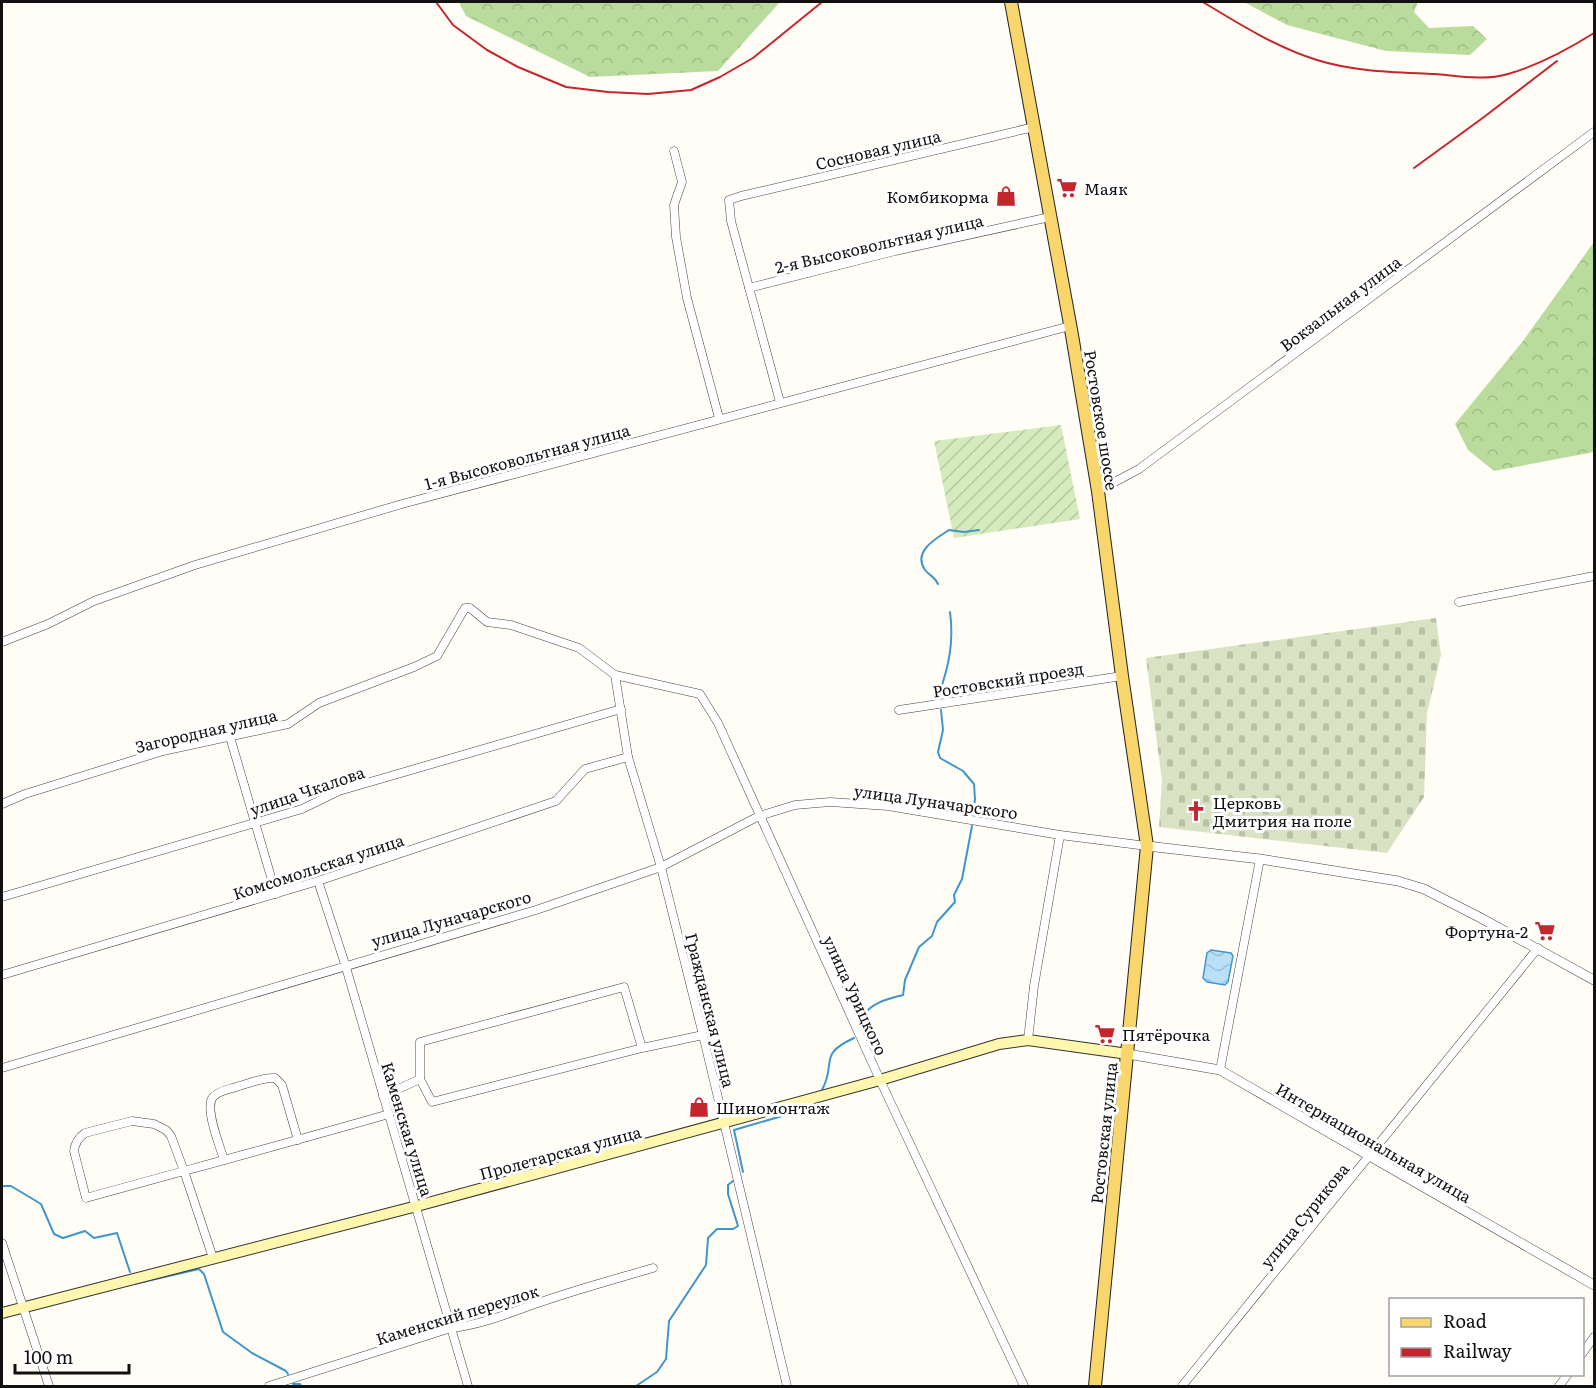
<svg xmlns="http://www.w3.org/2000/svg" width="1596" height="1388" viewBox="0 0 1596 1388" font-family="Literata,serif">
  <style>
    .forest { fill: url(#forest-crowns) }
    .cemetery { fill: url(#cemetery-stones) }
    .garden { fill: url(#garden-furrows) }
    .water { fill: url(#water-waves); stroke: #3f96cf; stroke-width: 1.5 }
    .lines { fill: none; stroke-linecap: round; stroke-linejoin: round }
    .stream { stroke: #3f96cf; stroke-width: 2 }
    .minor-casing { stroke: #444; stroke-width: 9 }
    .tertiary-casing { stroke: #444; stroke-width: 10 }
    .secondary-casing { stroke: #333; stroke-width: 12 }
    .primary-casing { stroke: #222; stroke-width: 14 }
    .minor { stroke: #fff; stroke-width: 8 }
    .tertiary { stroke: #fff; stroke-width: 9 }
    .secondary { stroke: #fff6b0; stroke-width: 10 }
    .primary { stroke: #f9d66b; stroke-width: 12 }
    .rail { stroke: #c4262e; stroke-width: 2 }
    .labels { text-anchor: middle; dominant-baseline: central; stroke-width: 6; stroke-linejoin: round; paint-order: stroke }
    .street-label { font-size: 16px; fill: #111; stroke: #fff }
    .poi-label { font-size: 16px; fill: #111; stroke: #fff; text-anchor: start }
  </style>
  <defs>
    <pattern id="forest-crowns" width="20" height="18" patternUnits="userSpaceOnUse" patternTransform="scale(1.5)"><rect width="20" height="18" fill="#b9dc9c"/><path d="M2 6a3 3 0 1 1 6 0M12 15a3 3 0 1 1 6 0" fill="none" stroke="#9ebc85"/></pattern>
    <pattern id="cemetery-stones" width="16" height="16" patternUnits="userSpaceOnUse" patternTransform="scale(1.5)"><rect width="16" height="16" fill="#d9e3c4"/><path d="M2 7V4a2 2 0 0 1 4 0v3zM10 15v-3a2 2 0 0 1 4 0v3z" fill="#b9c2a7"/></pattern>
    <pattern id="garden-furrows" width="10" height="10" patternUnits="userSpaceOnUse" patternTransform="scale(1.5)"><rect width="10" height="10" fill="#d5ebbd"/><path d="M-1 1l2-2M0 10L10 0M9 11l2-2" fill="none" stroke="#b6c8a1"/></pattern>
    <pattern id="water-waves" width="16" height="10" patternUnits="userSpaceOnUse" patternTransform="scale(1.5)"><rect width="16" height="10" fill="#b9e0f7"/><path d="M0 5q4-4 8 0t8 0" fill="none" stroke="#9ebfd3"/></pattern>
  </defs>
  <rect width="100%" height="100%" fill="#fffdf5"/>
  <g class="forest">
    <polygon points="459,2 780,2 718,71 590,77 466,16"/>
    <polygon points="1244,2 1418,2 1414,12 1429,28 1473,26 1487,39 1470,55 1386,51 1287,25"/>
    <polygon points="1594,242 1594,452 1494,471 1468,450 1455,424 1523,341"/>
  </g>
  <polygon class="cemetery" points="1436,618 1441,655 1427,713 1424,797 1387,853 1159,827 1162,781 1146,658"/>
  <polygon class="garden" points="1061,425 1080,519 954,538 934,441"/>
  <polygon class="water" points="1211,950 1231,953 1233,956 1228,982 1225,985 1207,982 1203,978 1207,953"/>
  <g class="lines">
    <g class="stream">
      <path d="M938,584C935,577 929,575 925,570C912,551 937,538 949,530L964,532L979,530"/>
      <path d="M939,697V694C949,666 954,641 950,612"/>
      <polyline points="941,710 943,730 938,752 940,758 963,771 974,784 975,799 973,814"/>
      <path d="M866,1033L868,1026L863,1016C872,1002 888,999 903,995L905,980L919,947L932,936L937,922L955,902L954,895L962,879L972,826"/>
      <path d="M822,1090C837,1062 817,1055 854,1038"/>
      <polyline points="743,1172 734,1130 813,1107 814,1105"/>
      <polyline points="2,1186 11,1186 41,1204 54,1234 63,1238 85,1231 94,1238 117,1233 130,1272"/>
      <polyline points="134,1284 199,1269 204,1274 223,1332 252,1353 286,1371 288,1374"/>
      <polyline points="293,1384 300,1384 301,1386"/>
      <polyline points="636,1386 657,1372 666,1359 669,1321 706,1265 708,1238 717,1229 733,1229 738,1226 728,1194 728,1185 733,1181"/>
    </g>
    <g class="minor-casing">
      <g id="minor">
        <polyline points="674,151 682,182 674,205 676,237 687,298 719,418"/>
        <polyline points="749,288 895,251 1050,217"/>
        <polyline points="780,402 731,221 729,200 741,196 1034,127"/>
        <polyline points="1098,491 1139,469 1594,132"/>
        <polyline points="1459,602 1594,576"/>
        <polyline points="2,642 48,624 94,601 195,565 402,504 1070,326"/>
        <polyline points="615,675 628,757 661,867 703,1035 787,1386"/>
        <polyline points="899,710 1122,676"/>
        <polyline points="230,737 276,894"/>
        <polyline points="2,804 25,794 163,751 288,724 319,703 414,667 437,656 465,608 470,608 487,622 511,625 579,648 615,675 700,694 718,723 880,1080 1024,1386"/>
        <polyline points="318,881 345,964 468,1386"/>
        <polyline points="2,897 302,809 339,791 621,709"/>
        <polyline points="2,975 318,881 556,801 585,769 628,757"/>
        <polyline points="1028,1040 1034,986 1060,835"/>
        <polyline points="642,1048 624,987 420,1042 420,1079 432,1102 642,1048 703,1035"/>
        <polyline points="2,1068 536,910 661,867 759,816 795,805 830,802 888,806 1060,835 1147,846"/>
        <polyline points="1220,1070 1260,859"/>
        <polyline points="383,1096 420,1079"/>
        <path d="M224,1160C220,1146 204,1108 213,1097C219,1090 232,1089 239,1086C251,1083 263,1077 275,1078L282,1085L298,1140"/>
        <polyline points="2,1243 49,1386"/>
        <path d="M213,1258L184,1171L171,1136L166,1130L154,1124L132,1121L85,1133C79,1137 75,1143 74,1151L86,1198C187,1170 288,1143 389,1114"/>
        <polyline points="1582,1354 1594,1337"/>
        <path d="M269,1386L451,1328C482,1325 511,1312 541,1302C578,1289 616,1279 653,1268"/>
        <polyline points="1182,1386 1538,948"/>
        <polyline points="1559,1386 1568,1374"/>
      </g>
    </g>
    <g class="tertiary-casing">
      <g id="tertiary">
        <polyline points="1147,846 1260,859 1398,881 1424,889 1479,917 1594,980"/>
        <polyline points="1128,1054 1220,1070 1594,1285"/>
      </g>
    </g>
    <g class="secondary-casing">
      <polyline id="secondary" points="2,1313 417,1206 880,1080 999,1044 1028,1040 1128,1054"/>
    </g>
    <g class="primary-casing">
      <polyline id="primary" points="1011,2 1072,335 1098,491 1122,676 1147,846 1095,1386"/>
    </g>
    <use href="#minor" class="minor"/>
    <use href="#tertiary" class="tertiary"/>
    <use href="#secondary" class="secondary"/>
    <use href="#primary" class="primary"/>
    <g class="rail">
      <polyline points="436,2 453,25 487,50 518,67 566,87 608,92 648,94 691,90 720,77 753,58 822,2"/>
      <path d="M1203,2C1239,24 1276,47 1317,60C1355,72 1396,72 1435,74C1458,76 1485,81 1508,74C1539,65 1567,50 1594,33"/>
      <polyline points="1414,168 1484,117 1557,61"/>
    </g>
  </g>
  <defs>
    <g id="supermarket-bare" transform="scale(1.62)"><path d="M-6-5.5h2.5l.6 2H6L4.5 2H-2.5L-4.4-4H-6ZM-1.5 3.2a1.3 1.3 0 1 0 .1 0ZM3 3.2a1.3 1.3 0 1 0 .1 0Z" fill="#c4262e" stroke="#fff" stroke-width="2.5" paint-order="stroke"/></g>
    <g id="shop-bare" transform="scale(1.62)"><path d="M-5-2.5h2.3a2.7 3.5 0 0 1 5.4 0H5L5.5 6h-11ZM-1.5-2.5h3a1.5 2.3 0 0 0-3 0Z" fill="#c4262e" stroke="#fff" stroke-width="2.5" paint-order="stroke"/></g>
    <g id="church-bare" transform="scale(1.62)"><path d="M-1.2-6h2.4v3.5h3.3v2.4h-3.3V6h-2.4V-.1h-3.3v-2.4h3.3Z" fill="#c4262e" stroke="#fff" stroke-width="2.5" paint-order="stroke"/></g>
  </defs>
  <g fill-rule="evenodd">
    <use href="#supermarket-bare" x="1067" y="188"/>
    <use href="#shop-bare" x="1006" y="196"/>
    <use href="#church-bare" x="1196" y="811"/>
    <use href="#supermarket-bare" x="1545" y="931"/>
    <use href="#supermarket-bare" x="1105" y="1034"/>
    <use href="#shop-bare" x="699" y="1107"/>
  </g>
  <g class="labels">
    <g class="street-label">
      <text transform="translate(878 149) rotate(-13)">Сосновая улица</text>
      <text transform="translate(879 243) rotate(-13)">2-я Высоковольтная улица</text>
      <text transform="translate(1340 303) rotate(-37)">Вокзальная улица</text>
      <text transform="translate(1102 420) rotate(81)">Ростовское шоссе</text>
      <text transform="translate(527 456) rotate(-15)">1-я Высоковольтная улица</text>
      <text transform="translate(1008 679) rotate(-9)">Ростовский проезд</text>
      <text transform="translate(206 730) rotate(-13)">Загородная улица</text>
      <text transform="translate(307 790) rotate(-19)">улица Чкалова</text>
      <text transform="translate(936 801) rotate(8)">улица Луначарского</text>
      <text transform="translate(318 866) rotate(-18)">Комсомольская улица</text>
      <text transform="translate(451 918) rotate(-16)">улица Луначарского</text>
      <text transform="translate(856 995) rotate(65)">улица Урицкого</text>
      <text transform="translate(711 1010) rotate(76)">Гражданская улица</text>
      <text transform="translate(408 1129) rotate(73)">Каменская улица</text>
      <text transform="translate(1103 1133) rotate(-84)">Ростовская улица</text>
      <text transform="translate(1374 1142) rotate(30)">Интернациональная улица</text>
      <text transform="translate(560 1152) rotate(-15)">Пролетарская улица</text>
      <text transform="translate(1304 1215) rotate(-51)">улица Сурикова</text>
      <text transform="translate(457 1314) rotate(-17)">Каменский переулок</text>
    </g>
    <g class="poi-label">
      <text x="1084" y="188">Маяк</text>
      <text x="989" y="196" text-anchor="end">Комбикорма</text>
      <text x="1213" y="802">Церковь<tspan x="1213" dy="18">Дмитрия на поле</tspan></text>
      <text x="1528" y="931" text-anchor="end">Фортуна-2</text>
      <text x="1122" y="1034">Пятёрочка</text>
      <text x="716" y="1107">Шиномонтаж</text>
    </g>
  </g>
  <rect width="1596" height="1388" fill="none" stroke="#111111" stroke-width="6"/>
  <rect x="1389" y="1298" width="195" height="78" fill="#ffffff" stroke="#a0a0a0" stroke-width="1.5"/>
  <rect x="1401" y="1318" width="30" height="9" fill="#f9d66b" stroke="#a0a0a0" stroke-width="1.5"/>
  <text x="1443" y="1328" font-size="18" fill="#111111">Road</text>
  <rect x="1401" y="1348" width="30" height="9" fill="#c4262e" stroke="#a0a0a0" stroke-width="1.5"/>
  <text x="1443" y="1358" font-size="18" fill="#111111">Railway</text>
  <path d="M15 1364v9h114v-9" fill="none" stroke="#111111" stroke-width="3"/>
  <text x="24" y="1364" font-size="18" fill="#111111" stroke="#ffffff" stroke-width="4.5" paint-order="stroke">100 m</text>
</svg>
